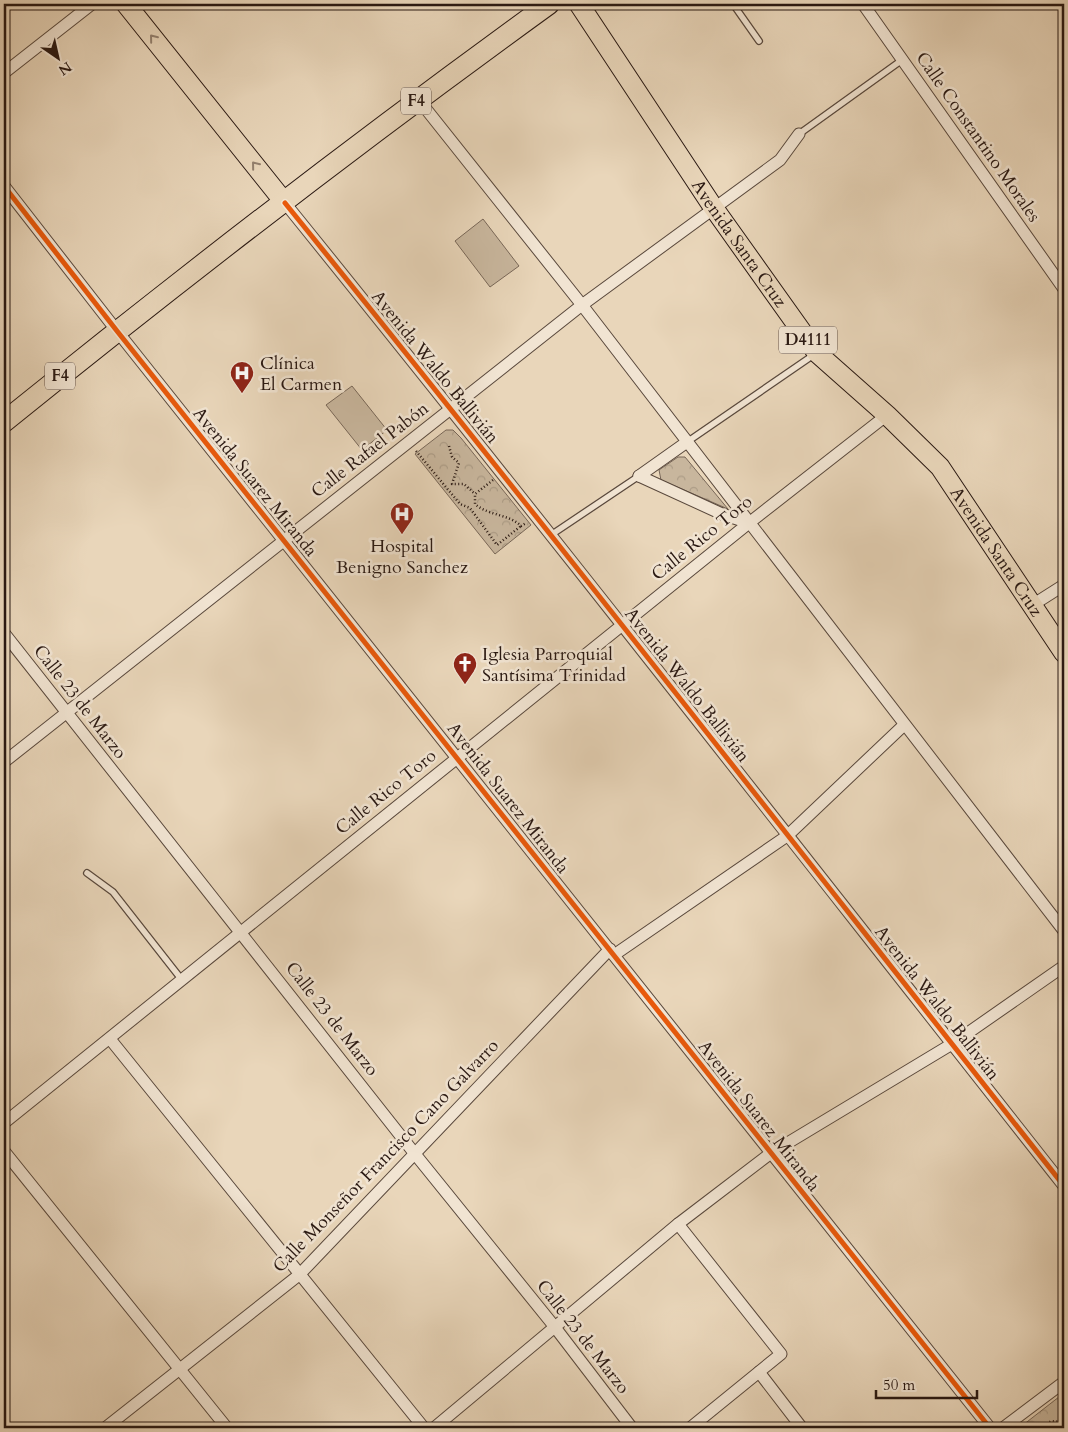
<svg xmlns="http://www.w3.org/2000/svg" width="1068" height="1432" viewBox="0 0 1068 1432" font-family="Cardo,serif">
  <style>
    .forest { fill: url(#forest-crowns); stroke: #786758 }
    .pitch { fill: #c8b69d; stroke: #786758 }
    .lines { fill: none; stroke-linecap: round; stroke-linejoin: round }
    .service-casing { stroke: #59483c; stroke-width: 8 }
    .minor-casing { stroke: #59483c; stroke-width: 13 }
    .primary-casing { stroke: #291812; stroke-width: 21 }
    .trunk-casing { stroke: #291812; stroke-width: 22 }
    .path { stroke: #291812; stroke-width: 2.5; stroke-dasharray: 1 2.5; stroke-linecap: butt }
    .service { stroke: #f1e4d2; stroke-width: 5.5 }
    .minor { stroke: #f1e4d2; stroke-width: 11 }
    .primary { stroke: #e9d6ba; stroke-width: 19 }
    .trunk { stroke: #e9d6ba; stroke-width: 20 }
    .cycleway-casing { stroke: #f1e4d2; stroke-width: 8 }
    .cycleway { stroke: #e8590c; stroke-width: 5 }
    .oneway { stroke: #93806e }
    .labels { text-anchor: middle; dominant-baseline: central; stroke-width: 5; stroke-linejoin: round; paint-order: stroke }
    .shield { fill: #f1e4d2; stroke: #65554c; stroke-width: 1 }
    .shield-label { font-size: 16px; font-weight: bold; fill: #291812 }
    .street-label { font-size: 18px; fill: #291812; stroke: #f1e4d2 }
    .poi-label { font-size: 18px; fill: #291812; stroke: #f1e4d2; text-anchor: start }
  </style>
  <defs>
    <pattern id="forest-crowns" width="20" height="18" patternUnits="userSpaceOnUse" patternTransform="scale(1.25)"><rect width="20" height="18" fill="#c8b69d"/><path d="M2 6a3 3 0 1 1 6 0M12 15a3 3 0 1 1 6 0" fill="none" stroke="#ac9c86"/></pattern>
  </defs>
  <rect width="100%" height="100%" fill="#e9d6ba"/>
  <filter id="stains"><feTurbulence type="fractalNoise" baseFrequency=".004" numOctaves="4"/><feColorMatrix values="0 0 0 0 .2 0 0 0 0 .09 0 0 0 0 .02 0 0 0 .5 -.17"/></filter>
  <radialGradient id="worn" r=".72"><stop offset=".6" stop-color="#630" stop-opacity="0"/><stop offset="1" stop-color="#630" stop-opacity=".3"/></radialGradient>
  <g class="forest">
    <polygon points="446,430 453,430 461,438 531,525 495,554 415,454"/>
    <polygon points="678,457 685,457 728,509 661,480 659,470"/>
    <polygon points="1064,1393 1064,1428 1021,1428 1023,1425"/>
  </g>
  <g class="pitch">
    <polygon points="483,219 519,266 490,287 455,241"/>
    <polygon points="352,386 387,430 362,450 326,405"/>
  </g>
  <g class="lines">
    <g class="service-casing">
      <g id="service">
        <polyline points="733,4 759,41"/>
        <polyline points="799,134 902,60"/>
        <polyline points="687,442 815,354"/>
        <polyline points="551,535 639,476"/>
        <polyline points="87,873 113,892 182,980"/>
      </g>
    </g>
    <g class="minor-casing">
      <g id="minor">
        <polyline points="863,4 1064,289"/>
        <polyline points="4,73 92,4"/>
        <polyline points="418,99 582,305 1064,931"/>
        <polyline points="4,186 117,331 990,1428"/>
        <path d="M285,203C548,528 805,858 1064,1186"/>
        <polyline points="639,476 722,514 749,523"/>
        <polyline points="639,476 687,442"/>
        <polyline points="1031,606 1064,585"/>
        <polyline points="4,633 415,1154 554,1326 632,1428"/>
        <polyline points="4,762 582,305 780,160 799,134"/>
        <polyline points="614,955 787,836 904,725"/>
        <polyline points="110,1039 424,1428"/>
        <polyline points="4,1123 749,523 887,415"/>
        <polyline points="4,1151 227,1428"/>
        <polyline points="678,1224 781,1354 690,1428"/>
        <polyline points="759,1372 802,1428"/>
        <polyline points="105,1428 299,1275 610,949"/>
        <polyline points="434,1428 678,1224 771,1153 952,1044 1064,966"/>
        <polyline points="1003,1428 1064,1382"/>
      </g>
    </g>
    <g class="primary-casing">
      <g id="primary">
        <polyline points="126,4 285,203"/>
        <path id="s1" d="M579,4L713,207L817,353L887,415L940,467L1064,653"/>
      </g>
    </g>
    <g class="trunk-casing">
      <path id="trunk" d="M4,422C182,278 364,138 549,4"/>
    </g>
    <g class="path">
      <polyline points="449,446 452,457 459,463 452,484 464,484 474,493"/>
      <polyline points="416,451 460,504 470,508 497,545 521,526"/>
      <path d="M493,480L475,494V504C489,516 509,514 521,526L526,523"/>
      <polyline points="1041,1428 1051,1421 1064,1422"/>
    </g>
    <use href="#service" class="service"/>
    <use href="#minor" class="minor"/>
    <use href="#primary" class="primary"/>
    <use href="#trunk" class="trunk"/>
    <g class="cycleway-casing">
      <g id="cycleway">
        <polyline points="4,186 117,331 990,1428"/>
        <path d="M285,203C548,528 805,858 1064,1186"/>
      </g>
    </g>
    <use href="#cycleway" class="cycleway"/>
  </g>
  <defs><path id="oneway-chevron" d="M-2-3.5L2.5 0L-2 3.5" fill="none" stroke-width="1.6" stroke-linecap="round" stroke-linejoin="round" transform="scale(1.25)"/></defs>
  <g class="oneway">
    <use href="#oneway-chevron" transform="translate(153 38) rotate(-129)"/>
    <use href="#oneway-chevron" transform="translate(255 165) rotate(-129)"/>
  </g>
  <defs>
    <g id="hospital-pin" transform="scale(1.25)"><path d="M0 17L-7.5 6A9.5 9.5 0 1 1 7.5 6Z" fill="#8f2418" stroke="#f1e4d2"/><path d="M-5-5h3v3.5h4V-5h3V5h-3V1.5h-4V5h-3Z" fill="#fff"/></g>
    <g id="church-pin" transform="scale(1.25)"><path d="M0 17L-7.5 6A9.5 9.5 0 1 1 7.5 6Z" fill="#8f2418" stroke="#f1e4d2"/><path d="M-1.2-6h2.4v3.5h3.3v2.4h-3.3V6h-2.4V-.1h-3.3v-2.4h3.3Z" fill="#fff"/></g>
  </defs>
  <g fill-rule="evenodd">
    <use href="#hospital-pin" x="242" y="373"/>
    <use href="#hospital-pin" x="402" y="514"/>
    <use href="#church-pin" x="465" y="664"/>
  </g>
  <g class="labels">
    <g class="shield">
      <rect x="401" y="87.5" width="30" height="27" rx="4"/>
      <rect x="779" y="326.5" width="58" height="27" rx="4"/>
      <rect x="45" y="362.5" width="30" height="27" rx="4"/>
    </g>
    <g class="shield-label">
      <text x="416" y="101">F4</text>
      <text x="808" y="340">D4111</text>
      <text x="60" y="376">F4</text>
    </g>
    <g class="street-label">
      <text transform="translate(978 137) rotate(55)">Calle Constantino Morales</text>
      <text stroke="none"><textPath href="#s1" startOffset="288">Avenida Santa Cruz</textPath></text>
      <text transform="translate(435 367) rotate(51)">Avenida Waldo Ballivián</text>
      <text transform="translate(370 450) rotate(-38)">Calle Rafael Pabón</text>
      <text transform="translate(255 482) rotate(51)">Avenida Suarez Miranda</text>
      <text transform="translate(702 538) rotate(-39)">Calle Rico Toro</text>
      <text stroke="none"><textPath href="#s1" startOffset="692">Avenida Santa Cruz</textPath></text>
      <text transform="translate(687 685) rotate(52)">Avenida Waldo Ballivián</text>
      <text transform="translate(80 702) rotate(52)">Calle 23 de Marzo</text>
      <text transform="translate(386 792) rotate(-39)">Calle Rico Toro</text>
      <text transform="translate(508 798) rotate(52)">Avenida Suarez Miranda</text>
      <text transform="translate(937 1003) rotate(52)">Avenida Waldo Ballivián</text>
      <text transform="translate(332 1019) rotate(52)">Calle 23 de Marzo</text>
      <text transform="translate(759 1116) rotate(52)">Avenida Suarez Miranda</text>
      <text transform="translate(386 1156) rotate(-46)">Calle Monseñor Francisco Cano Galvarro</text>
      <text transform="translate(583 1337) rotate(52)">Calle 23 de Marzo</text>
    </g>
    <g class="poi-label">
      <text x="260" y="363">Clínica<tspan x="260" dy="21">El Carmen</tspan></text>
      <text x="402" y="546" text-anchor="middle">Hospital<tspan x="402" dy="21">Benigno Sanchez</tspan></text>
      <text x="482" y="654">Iglesia Parroquial<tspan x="482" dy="21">Santísima Trinidad</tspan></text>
    </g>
  </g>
  <rect width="1068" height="1432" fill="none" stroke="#e9d6ba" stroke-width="20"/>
  <rect x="5" y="5" width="1058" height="1422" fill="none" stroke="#291812" stroke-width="2.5"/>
  <rect x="10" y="10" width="1048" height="1412" fill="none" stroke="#291812"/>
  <g transform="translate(58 58) rotate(146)" stroke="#f1e4d2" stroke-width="4" paint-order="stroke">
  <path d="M0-4L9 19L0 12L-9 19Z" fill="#291812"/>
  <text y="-8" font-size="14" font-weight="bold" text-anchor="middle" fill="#291812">N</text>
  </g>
  <path d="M876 1390v8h101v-8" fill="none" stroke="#291812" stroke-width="2.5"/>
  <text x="883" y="1390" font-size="15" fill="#291812" stroke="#f1e4d2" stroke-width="4" paint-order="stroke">50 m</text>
  <rect width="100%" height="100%" filter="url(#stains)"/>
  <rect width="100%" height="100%" fill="url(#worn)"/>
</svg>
